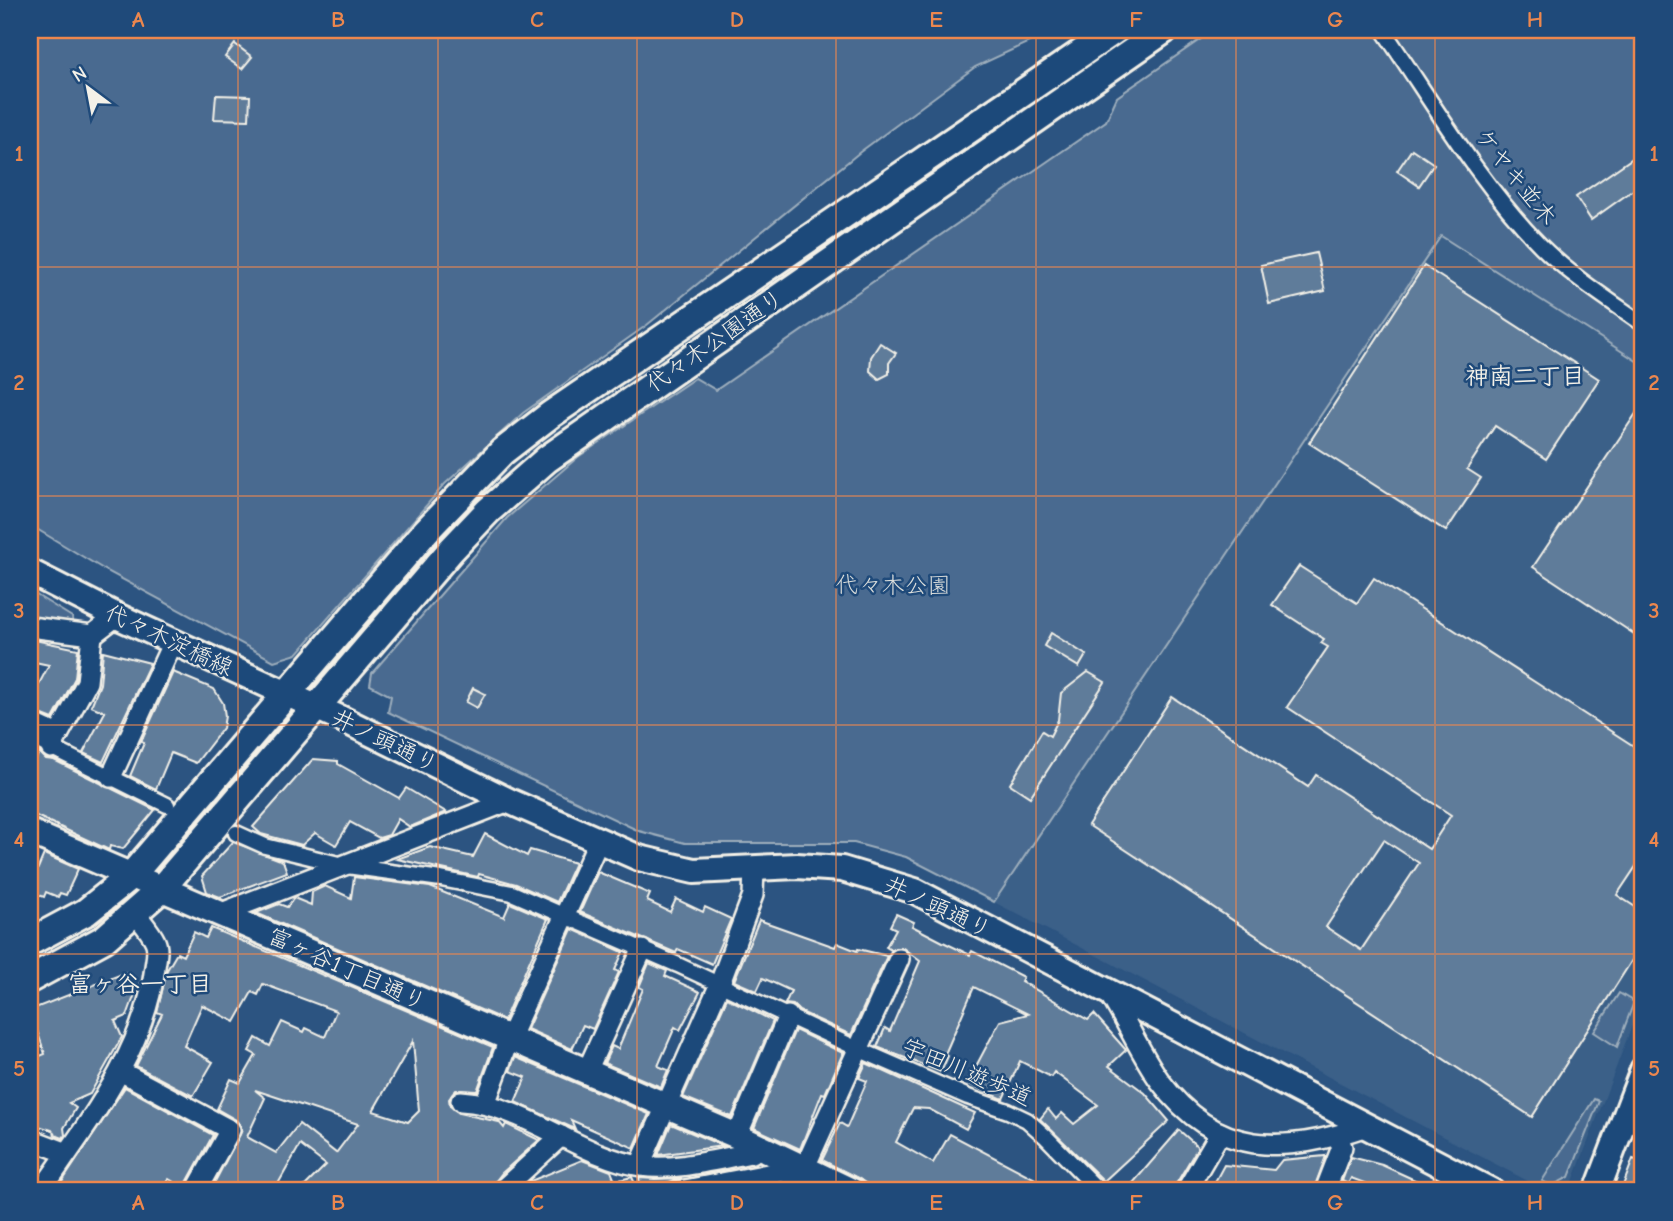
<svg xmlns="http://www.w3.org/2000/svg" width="1673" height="1221" viewBox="0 0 1673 1221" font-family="'Comic Neue','Klee One',sans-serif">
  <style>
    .built { fill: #3b6088 }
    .green { fill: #496b90; stroke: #9eaebc; stroke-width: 2 }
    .building { fill: #5e7b9a; stroke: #f4f1e8; stroke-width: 2; fill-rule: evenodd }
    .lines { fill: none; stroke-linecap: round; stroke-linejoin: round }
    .pedestrian-casing { stroke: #f4f1e8; stroke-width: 19 }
    .minor-casing { stroke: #f4f1e8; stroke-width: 24 }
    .tertiary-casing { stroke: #f4f1e8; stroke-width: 30 }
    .secondary-casing { stroke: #f4f1e8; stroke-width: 32 }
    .pedestrian { stroke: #1f4a7a; stroke-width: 14 }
    .minor { stroke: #1f4a7a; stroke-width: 19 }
    .tertiary { stroke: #1f4a7a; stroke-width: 24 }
    .secondary { stroke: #1f4a7a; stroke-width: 26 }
    .grid { fill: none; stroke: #ec874e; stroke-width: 2; stroke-opacity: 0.55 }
    .labels { text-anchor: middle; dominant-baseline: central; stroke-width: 5; stroke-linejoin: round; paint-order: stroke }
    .street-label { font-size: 23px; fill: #f4f1e8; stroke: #1f4a7a }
    .park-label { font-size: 23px; fill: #dadddb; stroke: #1f4a7a }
    .neighbourhood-label { font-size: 24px; font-weight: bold; fill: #f4f1e8; stroke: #1f4a7a }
    .neatline { fill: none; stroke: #ec874e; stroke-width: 2.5 }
    .grid-label { font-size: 23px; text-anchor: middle; font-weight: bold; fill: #ec874e }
  </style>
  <rect width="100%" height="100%" fill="#2c5481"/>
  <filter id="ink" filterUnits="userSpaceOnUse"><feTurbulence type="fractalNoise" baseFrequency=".0143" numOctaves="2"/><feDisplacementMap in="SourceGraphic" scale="14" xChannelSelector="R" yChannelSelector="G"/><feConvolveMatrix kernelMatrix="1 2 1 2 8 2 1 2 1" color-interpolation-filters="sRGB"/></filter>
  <g filter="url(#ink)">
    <polygon class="built" points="1441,235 1643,365 1643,983 1639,1007 1573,1181 1547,1191 994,902"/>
    <g class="green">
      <polygon points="30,30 1055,30 975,67 860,152 647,325 523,413 445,484 297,654 274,661 105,570 30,525"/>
      <polygon points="1214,30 1643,30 1643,365 1441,236 994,902 906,857 854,843 685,843 639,831 388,712 391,696 370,685 372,673 507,518 578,457 695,378 716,390 1106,121 1117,97"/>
      <polygon points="30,591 72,617 73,623 30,621"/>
      <polygon points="1619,993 1634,1002 1617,1047 1594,1032"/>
      <polygon points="1594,1099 1599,1101 1569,1177 1552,1186 1542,1181"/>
    </g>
    <g class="building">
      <polygon points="235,44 252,57 242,69 225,57"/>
      <polygon points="216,95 250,96 249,120 214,119"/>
      <polygon points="1412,149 1434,164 1419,186 1397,171"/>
      <polygon points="1643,151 1643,183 1591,220 1576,197"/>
      <polygon points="1316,253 1325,291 1269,304 1261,265"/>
      <polygon points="1424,266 1599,379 1546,459 1495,426 1467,469 1481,478 1446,531 1309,443"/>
      <polygon points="880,343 896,353 889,363 889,374 879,379 870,371 871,357"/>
      <polygon points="1643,403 1643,640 1533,567"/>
      <path d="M1299,566L1357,603L1374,578L1643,752V869L1637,865L1617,895L1643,912V943L1532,1117L1088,825L1172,697L1308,787L1316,775L1429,849L1451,815L1287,707L1328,647L1321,643L1324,639L1272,605ZM1384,840L1419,863L1361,950L1326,927Z"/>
      <polygon points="1051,633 1086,655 1079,667 1044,646"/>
      <polygon points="30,639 78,649 75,678 53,719 30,710 30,701 49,665 30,661"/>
      <polygon points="103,651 150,663 103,762 83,753 105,712 91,706 100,684"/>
      <polygon points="173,672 214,689 223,703 225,716 223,728 196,763 171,753 156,789 130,776 144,743 141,742"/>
      <polygon points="1088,672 1105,682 1030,797 1010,784 1042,731 1050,736 1058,720 1061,693"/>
      <polygon points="473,688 485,694 477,708 466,702"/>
      <polygon points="39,752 46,759 54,760 155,810 123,849 110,846 109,850 30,813 30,757 36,759"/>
      <polygon points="313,759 338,761 338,764 399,798 406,788 446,812 410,827 398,819 389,835 379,838 350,822 336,845 315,833 302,845 261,834 253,827"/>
      <polygon points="485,834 527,856 530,850 575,863 557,902 516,884 479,874 478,877 397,859 430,847 473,857"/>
      <polygon points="233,842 283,861 287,872 220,897 207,892 202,876"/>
      <polygon points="44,854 78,869 66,895 60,893 58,897 46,892 44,897 30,891 30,871 36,873"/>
      <polygon points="598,872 650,894 647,901 670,912 676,899 703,912 705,907 731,919 712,964 678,949 676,953 580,912"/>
      <polygon points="354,877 430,887 504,917 510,903 548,919 504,1020 256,913 279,904 287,907 294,898 311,905 312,892 325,886 351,898"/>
      <polygon points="896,914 914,922 912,926 943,942 970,955 972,951 1023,977 1021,981 1088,1020 1094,1014 1126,1050 1109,1066 1145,1093 1169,1121 1104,1181 1040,1119 1048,1109 1056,1119 1062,1113 1074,1124 1098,1105 1054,1072 1051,1077 1020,1061 1003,1099 967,1083 1000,1021 1028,1014 974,987 945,1054 948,1056 941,1072 877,1047 885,1028 890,1031 920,961 903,948 891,950 886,947 896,929 890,926"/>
      <polygon points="759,920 835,947 837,943 857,951 858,949 887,956 851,1035 799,1011 793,1005 785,1004 791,991 763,978 757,991 734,981"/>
      <path d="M211,928L493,1047L477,1091L456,1090L449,1099L450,1106L459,1113L499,1122L504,1128L506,1124L539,1140L502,1173L488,1191H300L326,1165L300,1145L274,1191H210L242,1130L236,1120L217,1109L231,1079L240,1083L256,1055L249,1051L256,1038L270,1046L282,1022L304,1032L306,1028L325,1037L336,1011L263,984L258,995L252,992L235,1022L202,1005L184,1046L213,1062L193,1096L136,1066L162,1014L157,1012L167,970L177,953L183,956L194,932L206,938ZM413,1041L419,1111L408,1122L373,1111ZM255,1090L358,1124L336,1153L299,1124L276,1153L247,1137L265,1098Z"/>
      <polygon points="572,929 623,952 615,970 619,972 593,1029 583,1025 572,1049 527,1029"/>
      <polygon points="649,963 667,971 665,976 700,992 680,1030 675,1027 658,1066 668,1070 661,1087 604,1063 612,1046 618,1049 643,989 639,987"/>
      <polygon points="127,972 135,994 127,1016 115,1021 122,1037 90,1094 69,1103 76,1108 64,1128 65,1135 63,1138 55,1135 52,1130 32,1124 30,1060 45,1054 30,1010"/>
      <polygon points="727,998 773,1021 732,1117 683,1097"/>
      <polygon points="795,1030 843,1053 825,1094 822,1093 800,1149 754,1128"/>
      <polygon points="515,1057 649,1114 634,1148 571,1120 575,1129 515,1102 526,1077 510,1071"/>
      <polygon points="866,1063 975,1113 966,1129 929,1109 913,1108 896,1142 933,1163 950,1134 1058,1191 877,1191 858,1178 822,1160 840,1123 847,1127 867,1081 859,1078"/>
      <polygon points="125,1087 213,1135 184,1188 169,1179 161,1191 56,1191"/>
      <polygon points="671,1124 723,1146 658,1155"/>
      <polygon points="1179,1130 1198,1147 1176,1184 1170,1191 1126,1191"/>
      <polygon points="1326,1156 1313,1191 1210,1191 1224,1165 1274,1170 1282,1160"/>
      <polygon points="1351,1157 1382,1165 1439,1191 1386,1191 1351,1178 1348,1184 1342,1181"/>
      <polygon points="1633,1159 1643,1162 1643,1191 1621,1191"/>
      <polygon points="582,1160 611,1171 615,1181 632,1177 636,1186 624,1191 593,1191 601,1187 598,1180 571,1191 519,1191 528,1182"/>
      <polygon points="639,1178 655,1179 682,1178 641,1191"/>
    </g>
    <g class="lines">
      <g class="pedestrian-casing">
        <g id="pedestrian">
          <path d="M1383,30C1433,103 1479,183 1541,246C1571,276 1609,300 1643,324"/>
          <polyline points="30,737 167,805"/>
          <polyline points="236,833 265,846 347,866 441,879 512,893 678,965 858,1049 968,1097 1008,1111 1027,1120 1046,1137 1099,1191"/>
        </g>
      </g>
      <g class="minor-casing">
        <g id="minor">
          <polyline points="30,627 92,635 117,616"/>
          <polyline points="30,722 58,735"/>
          <polyline points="51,748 87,682 92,635"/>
          <polyline points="111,777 173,642"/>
          <polyline points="219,914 509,801"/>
          <path d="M1108,992C1127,1021 1140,1053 1160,1081C1217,1158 1284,1154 1367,1126"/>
          <polyline points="120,1071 230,1130 196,1191"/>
          <polyline points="586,1073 642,950"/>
          <path d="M461,1101C523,1104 580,1157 641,1166C677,1171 717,1159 752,1153L756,1145"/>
          <polyline points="485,1104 509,1039 598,842"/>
          <polyline points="737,1136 788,1016"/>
          <polyline points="30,1139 67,1153"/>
          <polyline points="640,1165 719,986 753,895 754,869"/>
          <path d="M41,1191C88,1123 145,1051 155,967C156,959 159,949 155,941C151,932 142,922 136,914"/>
          <polyline points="501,1191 561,1136"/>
          <polyline points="680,1191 805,1167"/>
          <polyline points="760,1191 787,1191 805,1167 899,959"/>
          <polyline points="1186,1191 1220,1133"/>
          <polyline points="1325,1191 1342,1147 1338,1136"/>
        </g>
      </g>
      <g class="tertiary-casing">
        <g id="tertiary">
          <polyline points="30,572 117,616 344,720 509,801 639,858 694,871 797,866 842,869 915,891 1491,1191"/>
          <polyline points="30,832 737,1136 852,1191"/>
          <polyline points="1597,1191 1643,1070"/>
        </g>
      </g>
      <g class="secondary-casing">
        <g id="secondary">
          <polyline points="30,942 86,912 131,876 426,531 502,452 550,415 1115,30"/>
          <polyline points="30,979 104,939 160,890 451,550 488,511 547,459 1164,30"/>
        </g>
      </g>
      <use href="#pedestrian" class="pedestrian"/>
      <use href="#minor" class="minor"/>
      <use href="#tertiary" class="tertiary"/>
      <use href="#secondary" class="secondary"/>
    </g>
  </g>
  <path class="grid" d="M238,30V1191M438,30V1191M637,30V1191M836,30V1191M1036,30V1191M1236,30V1191M1435,30V1191M30,267H1643M30,496H1643M30,725H1643M30,954H1643"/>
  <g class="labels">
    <g class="street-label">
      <text transform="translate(1516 177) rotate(52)">ケヤキ並木</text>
      <text transform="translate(715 341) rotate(-35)">代々木公園通り</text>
      <text transform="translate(169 640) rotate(25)">代々木淀橋線</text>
      <text transform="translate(385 741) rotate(26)">井ノ頭通り</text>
      <text transform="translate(938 907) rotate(25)">井ノ頭通り</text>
      <text transform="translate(347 969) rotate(24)">富ヶ谷1丁目通り</text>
      <text transform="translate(967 1072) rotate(23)">宇田川遊歩道</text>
    </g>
    <g class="park-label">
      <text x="893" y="585">代々木公園</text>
    </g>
    <g class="neighbourhood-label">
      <text x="1525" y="376">神南二丁目</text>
      <text x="140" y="984">富ヶ谷一丁目</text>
    </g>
  </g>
  <rect width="1673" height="1221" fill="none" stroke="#1f4a7a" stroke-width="77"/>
  <g transform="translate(88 88) rotate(328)" stroke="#1f4a7a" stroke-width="5" paint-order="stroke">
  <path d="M0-5L12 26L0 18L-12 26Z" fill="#f4f1e8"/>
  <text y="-10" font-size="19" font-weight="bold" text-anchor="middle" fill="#f4f1e8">N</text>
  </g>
  <rect x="38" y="38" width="1596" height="1144" class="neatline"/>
  <g class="grid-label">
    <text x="138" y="27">A</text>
    <text x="338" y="27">B</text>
    <text x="537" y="27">C</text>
    <text x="737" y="27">D</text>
    <text x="936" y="27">E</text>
    <text x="1136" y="27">F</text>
    <text x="1335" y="27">G</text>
    <text x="1535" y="27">H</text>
    <text x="19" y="161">1</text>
    <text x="1654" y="161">1</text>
    <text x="19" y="390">2</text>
    <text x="1654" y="390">2</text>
    <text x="19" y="618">3</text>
    <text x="1654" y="618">3</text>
    <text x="19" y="847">4</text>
    <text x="1654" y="847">4</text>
    <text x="19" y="1076">5</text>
    <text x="1654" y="1076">5</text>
    <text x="138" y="1210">A</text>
    <text x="338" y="1210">B</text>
    <text x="537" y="1210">C</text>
    <text x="737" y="1210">D</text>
    <text x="936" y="1210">E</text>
    <text x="1136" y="1210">F</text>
    <text x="1335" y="1210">G</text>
    <text x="1535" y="1210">H</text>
  </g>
</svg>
